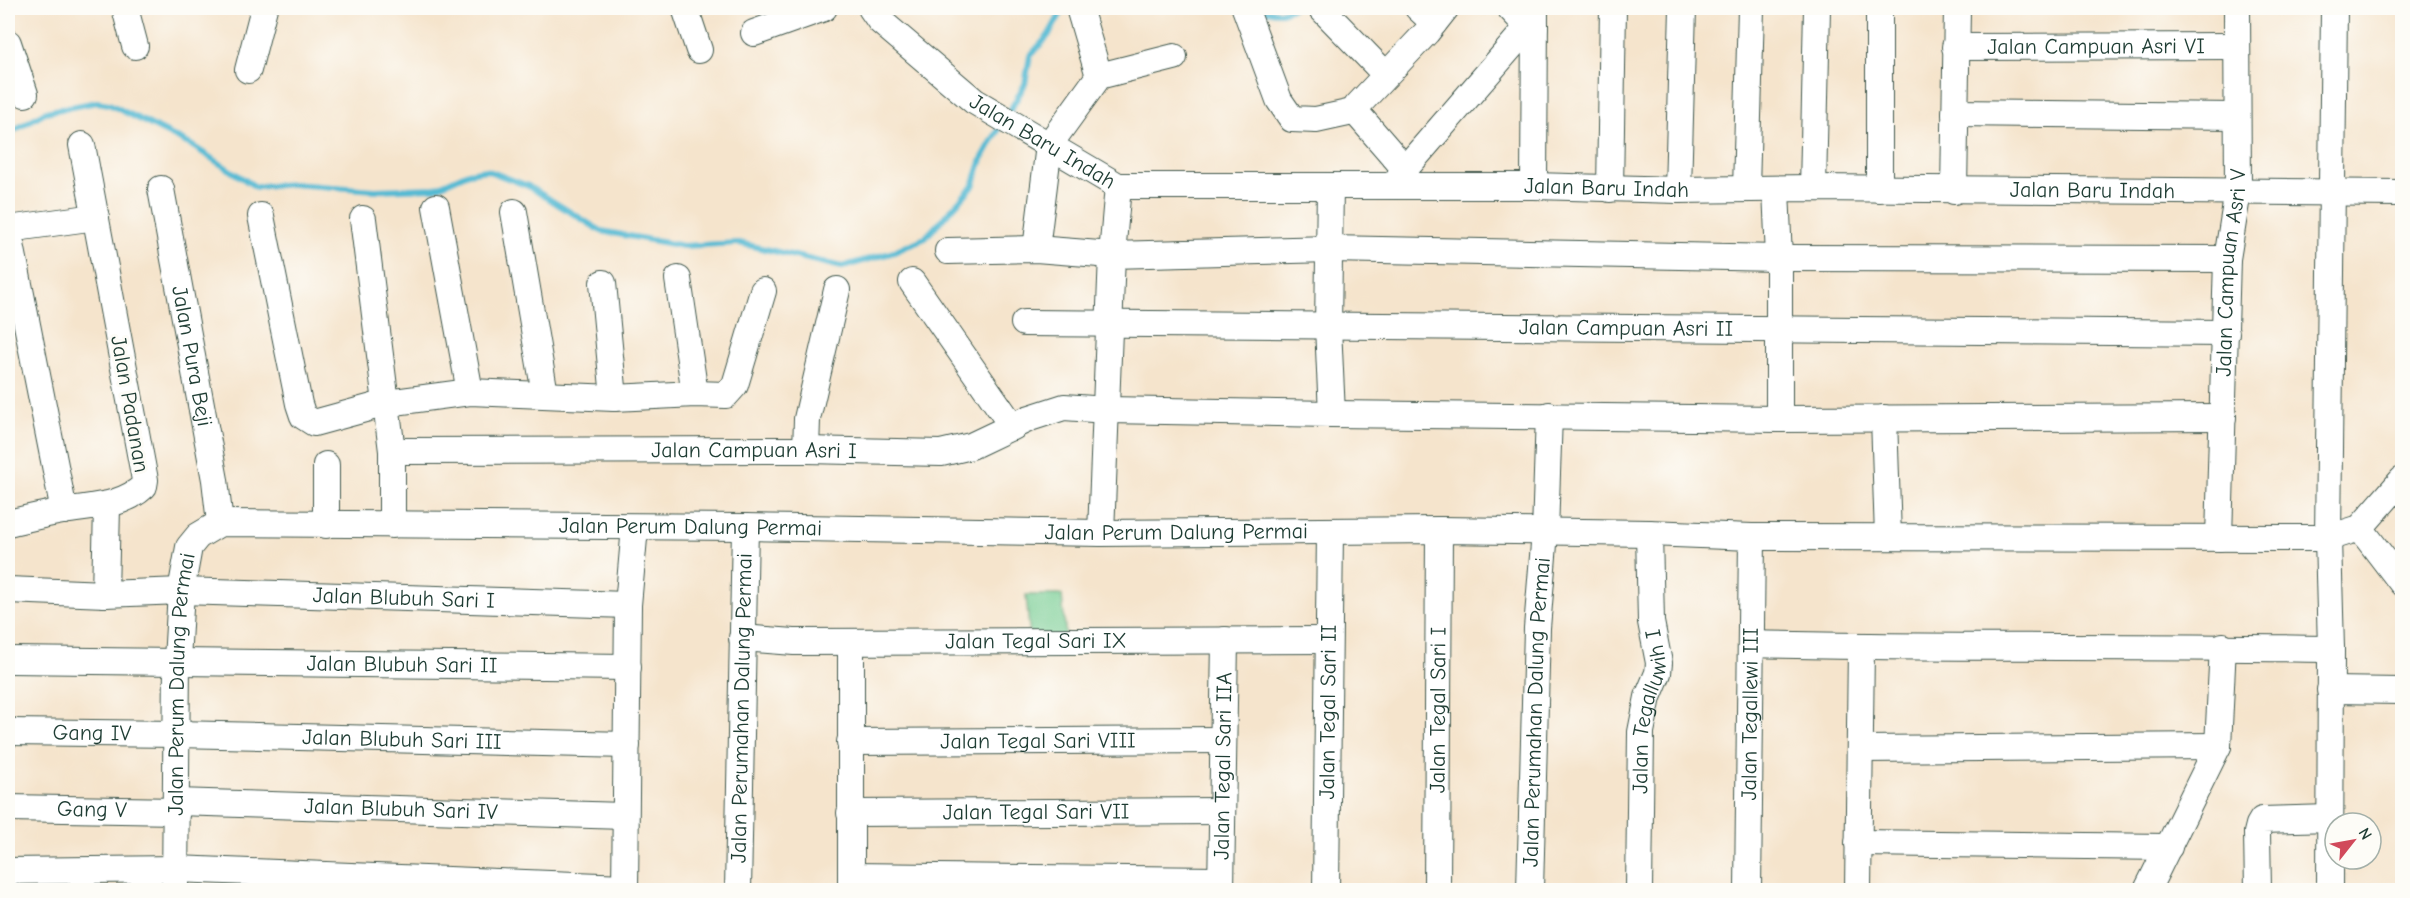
<svg xmlns="http://www.w3.org/2000/svg" width="2410" height="898" viewBox="0 0 2410 898" font-family="'Comic Neue',sans-serif">
  <style>
    .grass { fill: #75cc92; stroke: #4a8463; stroke-width: 1.5 }
    .lines { fill: none; stroke-linecap: round; stroke-linejoin: round }
    .stream { stroke: #55bad3; stroke-width: 6 }
    .minor-casing { stroke: #3f564b; stroke-width: 28 }
    .minor { stroke: #fff; stroke-width: 26 }
    .labels { text-anchor: middle; dominant-baseline: central; stroke-width: 6; stroke-linejoin: round; paint-order: stroke }
    .street-label { font-size: 22px; fill: #1f3d34; stroke: #fdfcf7 }
  </style>
  <rect width="100%" height="100%" fill="#fdfcf7"/>
  <filter id="ink" filterUnits="userSpaceOnUse"><feTurbulence type="fractalNoise" baseFrequency=".0167" numOctaves="2"/><feDisplacementMap in="SourceGraphic" scale="12" xChannelSelector="R" yChannelSelector="G"/><feConvolveMatrix kernelMatrix="1 2 1 2 8 2 1 2 1" color-interpolation-filters="sRGB"/></filter>
  <filter id="wash" filterUnits="userSpaceOnUse"><feTurbulence type="fractalNoise" baseFrequency=".008" numOctaves="4" result="noise"/><feDisplacementMap in="SourceGraphic" scale="24" xChannelSelector="R" yChannelSelector="G"/><feGaussianBlur stdDeviation="1.35" result="paint"/><feColorMatrix in="noise" values="0 0 0 0 0 0 0 0 0 0 0 0 0 0 0 0 0 1.4 0 .05"/><feComposite in="paint" operator="in"/></filter>
  <g filter="url(#wash)">
    <rect width="100%" height="100%" fill="#f5e4cc"/>
    <polygon class="grass" points="1026,595 1062,595 1067,650 1031,650"/>
    <g class="lines">
      <g class="stream">
        <polyline points="1262,8 1265,11 1282,12 1292,8"/>
        <polyline points="1008,114 1025,84 1030,56 1048,36 1064,8"/>
        <polyline points="8,134 45,112 97,102 109,104 191,145 256,187 292,184 375,190 435,188 468,173 486,170 528,186 601,231 683,246 739,243 842,267 894,252 925,238 973,186 982,159 1001,125"/>
      </g>
    </g>
  </g>
  <g filter="url(#ink)">
    <g class="lines">
      <g class="minor-casing">
        <g id="minor">
          <polyline points="125,8 135,46"/>
          <polyline points="685,8 699,50"/>
          <path id="s1" d="M871,8L880,21L974,101L1118,186H1534L1678,190L1813,188L2402,193"/>
          <polyline points="1079,8 1099,76"/>
          <polyline points="1245,8 1279,100 1292,119 1316,120 1357,111"/>
          <polyline points="1321,8 1386,75"/>
          <polyline points="1418,8 1434,23"/>
          <polyline points="1510,8 1528,27"/>
          <polyline points="754,33 824,8"/>
          <polyline points="8,43 25,94"/>
          <path id="s2" d="M1955,47L2237,46"/>
          <polyline points="248,70 264,8"/>
          <polyline points="1955,113 2237,116"/>
          <polyline points="1405,169 1360,117 1357,113 1357,106 1427,32 1446,8"/>
          <polyline points="1330,186 1328,327 1332,414"/>
          <polyline points="1393,186 1405,169 1528,27 1535,26"/>
          <polyline points="1534,186 1535,8"/>
          <polyline points="1813,188 1817,8"/>
          <path id="s3" d="M161,189L215,480L220,523"/>
          <polyline points="1610,189 1613,8"/>
          <polyline points="1746,189 1751,8"/>
          <polyline points="1879,189 1879,8"/>
          <polyline points="1678,190 1683,8"/>
          <polyline points="1776,190 1779,258 1779,419"/>
          <polyline points="1954,191 1957,8"/>
          <polyline points="436,207 470,392"/>
          <polyline points="514,212 545,394"/>
          <polyline points="261,216 299,404 303,416 314,423 387,403 470,392 614,398 695,394 726,395 735,385 763,291"/>
          <polyline points="363,219 392,451 392,525"/>
          <polyline points="8,229 64,511"/>
          <polyline points="8,229 96,217"/>
          <polyline points="1036,249 1049,145 1099,76 1174,57"/>
          <polyline points="948,251 1036,249 1112,255 1330,249 1779,258 2227,259"/>
          <polyline points="678,279 695,394"/>
          <polyline points="912,282 1013,427"/>
          <polyline points="603,283 614,398"/>
          <path id="s4" d="M1024,323L2226,333"/>
          <polyline points="1884,418 1888,537"/>
          <polyline points="806,450 807,419 837,290"/>
          <path id="s5" d="M392,451L806,450L941,453L971,446L1030,418L1064,407L1107,410L1332,414L1779,419L2223,417"/>
          <path d="M8,523C26,519 45,514 63,511C91,506 122,507 144,486L145,480L82,145"/>
          <polyline points="326,525 326,465"/>
          <polyline points="2360,528 2402,583"/>
          <polyline points="1101,533 1112,255 1118,186"/>
          <path id="s6" d="M2219,538L2227,259L2238,191L2237,8"/>
          <path id="s7" d="M8,590L105,594L181,591L628,605"/>
          <polyline points="105,594 107,506"/>
          <path id="s8" d="M742,638L794,642L1328,640"/>
          <polyline points="851,642 851,890"/>
          <path d="M1751,644C1945,649 2138,645 2331,649"/>
          <path id="s9" d="M8,660L628,667"/>
          <polyline points="2330,690 2402,691"/>
          <path id="s10" d="M8,732L177,734L627,745"/>
          <path id="s11" d="M850,742L1223,740"/>
          <polyline points="1860,749 2218,746"/>
          <path id="s12" d="M177,802L624,816"/>
          <path id="s13" d="M8,808L177,811"/>
          <path id="s14" d="M850,813L1222,811"/>
          <polyline points="1858,843 2169,847"/>
          <polyline points="8,871 176,869 625,887"/>
          <polyline points="851,876 1220,880"/>
          <path id="s15" d="M175,890L177,660L181,591L189,547L198,536L220,523L745,527L1101,533L1439,530L1649,533L1752,537L2328,538L2360,528L2402,480"/>
          <polyline points="625,890 628,605 635,527"/>
          <path id="s16" d="M738,890L745,527"/>
          <path id="s17" d="M1221,890L1225,640"/>
          <path id="s18" d="M1326,890L1330,531"/>
          <path id="s19" d="M1437,890L1439,530"/>
          <path id="s20" d="M1530,890L1537,628L1545,532L1549,415"/>
          <path id="s21" d="M1639,890L1641,732L1648,697L1658,673L1659,663L1651,622L1649,533"/>
          <path id="s22" d="M1748,890L1752,537"/>
          <polyline points="1858,890 1861,647"/>
          <polyline points="2147,890 2218,746 2223,646"/>
          <polyline points="2258,890 2257,833 2259,825 2262,820 2330,818"/>
          <polyline points="2330,890 2331,649 2328,538 2334,8"/>
        </g>
      </g>
      <use href="#minor" class="minor"/>
    </g>
  </g>
  <g class="labels">
    <g class="street-label">
      <text stroke="none"><textPath href="#s2" startOffset="141">Jalan Campuan Asri VI</textPath></text>
      <text stroke="none"><textPath href="#s1" startOffset="219">Jalan Baru Indah</textPath></text>
      <text stroke="none"><textPath href="#s1" startOffset="795">Jalan Baru Indah</textPath></text>
      <text stroke="none"><textPath href="#s1" startOffset="1281">Jalan Baru Indah</textPath></text>
      <text stroke="none"><textPath href="#s6" startOffset="266">Jalan Campuan Asri V</textPath></text>
      <text stroke="none"><textPath href="#s4" startOffset="602">Jalan Campuan Asri II</textPath></text>
      <text stroke="none"><textPath href="#s3" startOffset="170">Jalan Pura Beji</textPath></text>
      <text transform="translate(130 404) rotate(80)">Jalan Padanan</text>
      <text stroke="none"><textPath href="#s5" startOffset="362">Jalan Campuan Asri I</textPath></text>
      <text stroke="none"><textPath href="#s15" startOffset="854">Jalan Perum Dalung Permai</textPath></text>
      <text stroke="none"><textPath href="#s15" startOffset="1340">Jalan Perum Dalung Permai</textPath></text>
      <text stroke="none"><textPath href="#s7" startOffset="396">Jalan Blubuh Sari I</textPath></text>
      <text stroke="none"><textPath href="#s8" startOffset="294">Jalan Tegal Sari IX</textPath></text>
      <text stroke="none"><textPath href="#s9" startOffset="394">Jalan Blubuh Sari II</textPath></text>
      <text stroke="none"><textPath href="#s15" startOffset="206">Jalan Perum Dalung Permai</textPath></text>
      <text stroke="none"><textPath href="#s16" startOffset="182">Jalan Perumahan Dalung Permai</textPath></text>
      <text stroke="none"><textPath href="#s19" startOffset="180">Jalan Tegal Sari I</textPath></text>
      <text stroke="none"><textPath href="#s18" startOffset="178">Jalan Tegal Sari II</textPath></text>
      <text stroke="none"><textPath href="#s20" startOffset="178">Jalan Perumahan Dalung Permai</textPath></text>
      <text stroke="none"><textPath href="#s21" startOffset="180">Jalan Tegalluwih I</textPath></text>
      <text stroke="none"><textPath href="#s22" startOffset="176">Jalan Tegallewi III</textPath></text>
      <text stroke="none"><textPath href="#s10" startOffset="84">Gang IV</textPath></text>
      <text stroke="none"><textPath href="#s10" startOffset="394">Jalan Blubuh Sari III</textPath></text>
      <text stroke="none"><textPath href="#s11" startOffset="188">Jalan Tegal Sari VIII</textPath></text>
      <text stroke="none"><textPath href="#s17" startOffset="124">Jalan Tegal Sari IIA</textPath></text>
      <text stroke="none"><textPath href="#s13" startOffset="84">Gang V</textPath></text>
      <text stroke="none"><textPath href="#s12" startOffset="224">Jalan Blubuh Sari IV</textPath></text>
      <text stroke="none"><textPath href="#s14" startOffset="186">Jalan Tegal Sari VII</textPath></text>
    </g>
  </g>
  <rect width="2410" height="898" fill="none" stroke="#fdfcf7" stroke-width="30"/>
  <g transform="translate(2353 841) rotate(59)"><circle r="28" fill="#fdfcf7" stroke="#a4b0a9" stroke-width="1.5"/>
  <path d="M0-4.5L10 22L0 15L-10 22Z" fill="#d1495b"/>
  <text y="-9" font-size="16" font-weight="bold" text-anchor="middle" fill="#1f3d34">N</text>
  </g>
</svg>
